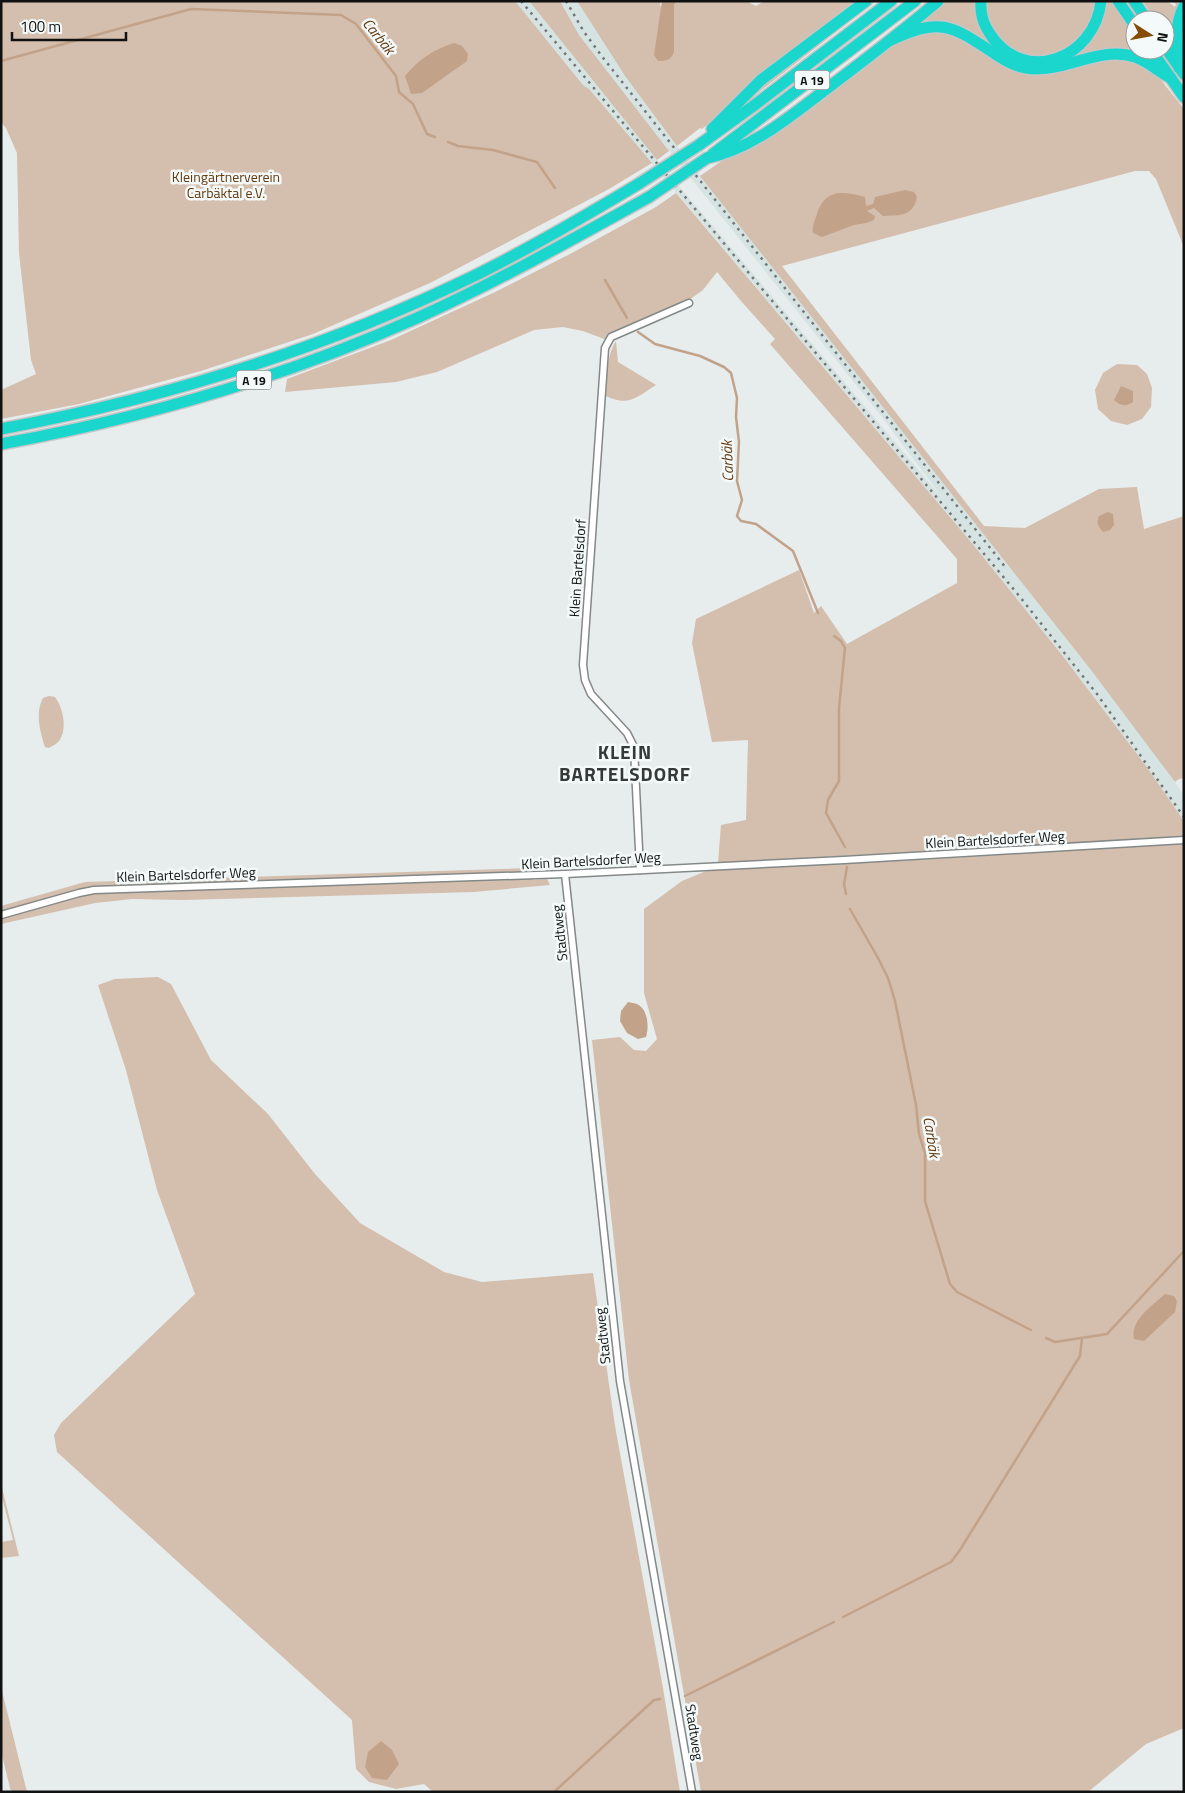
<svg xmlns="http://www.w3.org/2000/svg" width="1185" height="1793" viewBox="0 0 1185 1793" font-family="'Titillium Web',sans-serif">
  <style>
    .built { fill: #d5e4e2 }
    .green { fill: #d4bead }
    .water { fill: #c2a38a }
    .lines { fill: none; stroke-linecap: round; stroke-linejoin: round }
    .stream { stroke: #c2a38a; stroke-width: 2.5 }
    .street-casing { stroke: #848988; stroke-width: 9 }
    .highway-casing { stroke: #c6c6c6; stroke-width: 14 }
    .street { stroke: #fff; stroke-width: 6 }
    .highway { stroke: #1ad6cc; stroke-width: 11 }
    .rail { stroke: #727575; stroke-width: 2.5; stroke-dasharray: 2.5 5; stroke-linecap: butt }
    .highway-bridge-casing { stroke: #c6c6c6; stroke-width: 14; stroke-linecap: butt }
    .highway-bridge { stroke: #1ad6cc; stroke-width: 11 }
    .labels { text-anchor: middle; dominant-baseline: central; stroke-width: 5; stroke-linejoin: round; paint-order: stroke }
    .shield { fill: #f4faf9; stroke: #545857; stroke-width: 1 }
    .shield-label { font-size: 12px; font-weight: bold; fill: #101212 }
    .park-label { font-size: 14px; fill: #63390e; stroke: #f4faf9 }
    .street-label { font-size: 14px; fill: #101212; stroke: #f4faf9 }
    .water-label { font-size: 15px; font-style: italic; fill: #63390e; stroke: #f4faf9 }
    .district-label { font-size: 19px; font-weight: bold; letter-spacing: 1px; fill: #353a39; stroke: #f4faf9 }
  </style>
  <rect width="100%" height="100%" fill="#e7ecec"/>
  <polygon class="built" points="515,1 529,1 657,160 944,500 885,421 598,62 579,35 560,1 577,1 625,76 677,146 1091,670 1156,756 1184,795 1184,821 1146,766 1062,655 971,542 589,89 583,85"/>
  <g class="green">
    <polygon points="1,1 515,1 583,85 589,89 652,163 609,189 430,283 313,334 201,371 79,404 1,419 1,390 36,374 31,360 19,253 17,153 6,128 1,122"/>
    <polygon points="529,1 560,1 579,35 669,151 657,160"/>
    <polygon points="577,1 662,1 660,4 674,52 674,5 677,1 746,1 756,6 764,1 855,1 766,73 702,129 700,128 677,146 625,76"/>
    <polygon points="872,1 876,1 751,98 745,100"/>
    <polygon points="941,1 978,1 978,9 1010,57 1071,56 1104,1 1111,1 1135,37 1135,50 1144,50 1149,58 1135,54 1024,65 968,33 908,29"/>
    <polygon points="984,1 1098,1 1094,20 1071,49 1038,58 1013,52 990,27"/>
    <polygon points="1143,1 1167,1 1175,7 1176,4 1172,1 1183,1 1173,43 1171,44 1165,34 1165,20 1155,20"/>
    <polygon points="947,31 998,60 1132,59 1157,75 1184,109 1184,247 1156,179 1149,171 1135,171 782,266 984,526 1025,528 1099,489 1137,487 1144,529 1184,516 1184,778 1179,779 1175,782 1091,670 700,176 726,158 822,100 901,40 917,33"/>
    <polygon points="676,193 971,542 1062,655 1146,766 1184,821 1184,837 718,863 721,825 746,820 748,740 712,742 692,643 696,619 799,570 814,613 821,606 847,644 957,583 957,559 770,344 775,339 741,301 717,272 703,290 686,302 607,340 583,331 563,327 534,330 437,372 396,382 285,392 287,379 391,340 493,293 570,254 656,207"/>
    <path d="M616,341L618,362L656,385C637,397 628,407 606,396C607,378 606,356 616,341Z"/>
    <polygon points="1117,364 1137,365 1147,374 1152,388 1151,407 1142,419 1127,425 1111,421 1098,409 1095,390 1103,373"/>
    <path d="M49,696L55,697C63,708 68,729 59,741C57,744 52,746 49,748L45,747C40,731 35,713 43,698Z"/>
    <polygon points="1184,843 1184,1728 1146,1744 1088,1792 701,1792 629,1380 592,1040 620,1037 634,1050 646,1051 657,1039 644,993 644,909 682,881 711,869 936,859"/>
    <polygon points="532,868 533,880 547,879 550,885 474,892 183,900 132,899 95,903 1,924 1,906 85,882"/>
    <polygon points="158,977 171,984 211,1060 268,1114 315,1174 360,1223 444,1272 482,1282 593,1273 615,1426 663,1688 680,1792 433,1792 424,1784 396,1789 369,1782 356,1769 352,1720 57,1452 54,1435 61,1423 195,1294 157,1190 126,1070 98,985 115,979"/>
    <polygon points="1,1484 19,1556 1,1558 1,1542 13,1540 1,1493"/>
    <polygon points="1,1687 27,1792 11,1792 1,1751"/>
  </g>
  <g class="water">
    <path d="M662,1H677L674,5V52C671,60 667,61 658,61L654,55Z"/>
    <path d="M454,43L462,46L468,54L467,61L422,93L411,94L405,76C418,60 434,49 454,43Z"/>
    <path d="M905,190L914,192L917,197C913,217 900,215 883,216L874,208L867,211L875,216L874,220L866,223L854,225L822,237L813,233C812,226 815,220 817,214C825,188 844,191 865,197L866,206L873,204L875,197Z"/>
    <path d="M1121,386L1133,391V402C1125,407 1121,406 1114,400Z"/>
    <path d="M1108,512L1113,514L1114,525L1110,530L1103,532C1098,526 1096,523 1099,516Z"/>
    <path d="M628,1002C632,1003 637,1003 640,1006C648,1012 649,1028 646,1037L638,1039L627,1033L620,1021L621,1011Z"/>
    <path d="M1165,1294L1174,1296L1177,1301L1175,1312L1144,1341L1134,1339C1130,1320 1152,1306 1165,1294Z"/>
    <polygon points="381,1741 392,1750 399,1764 387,1780 372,1778 365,1767 368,1752"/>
  </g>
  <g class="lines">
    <g class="stream">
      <polyline points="1,61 191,9 341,15 356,24 396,76 399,92 413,104 427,134 435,137"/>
      <polyline points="448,142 458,146 493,150 537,162 555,188"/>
      <polyline points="605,280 627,318"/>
      <polyline points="638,332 655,344 700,356 724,367 731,373 737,398 736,417 739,442 737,481 742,500 737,516 741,521 756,524 793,551 818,613"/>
      <polyline points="834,636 841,641 845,648 839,708 839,781 828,800 826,813 845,847"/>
      <polyline points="846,894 844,884 847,867"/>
      <polyline points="850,909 878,958 888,978 895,1001 916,1105 919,1134 925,1153 925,1201 950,1284 957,1292 1031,1330"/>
      <polyline points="1046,1338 1055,1342 1107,1334 1184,1251"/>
      <polyline points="843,1617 951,1562 960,1550 1080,1356 1082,1338"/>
      <polyline points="685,1696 834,1622"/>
      <polyline points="554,1792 654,1700 660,1699"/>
    </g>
    <g class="street-casing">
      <g id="street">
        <polyline points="640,870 634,747 627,733 591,694 585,680 583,665 605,348 611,337 689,303"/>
        <polyline points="565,874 620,1381 692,1792"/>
        <polyline points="1,915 79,893 94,890 565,874 844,860 1184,840"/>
      </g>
    </g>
    <g class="highway-casing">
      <g id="highway">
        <path d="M981,1C980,14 983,23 990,34C1024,86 1095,59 1101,1"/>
        <polyline points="1118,1 1135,26"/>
        <polyline points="1134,1 1147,20"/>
        <path d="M891,40C939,18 950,24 992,52C1003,59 1013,66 1026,68C1064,74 1098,45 1135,57C1148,61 1158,72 1171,78"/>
        <polyline points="1165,47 1184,74"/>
        <polyline points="1151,50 1184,97"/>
        <path d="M1179,68C1178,45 1173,27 1184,6"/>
        <polyline points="712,129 761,80 866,1"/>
        <polyline points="699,145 756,104 891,1"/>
        <polyline points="713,154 915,1"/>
        <path d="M707,158C753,149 793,114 829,87C866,59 903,31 938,1"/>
        <path d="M1,429C166,398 327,348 478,274C534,246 587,215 640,183"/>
        <path d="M1,444C144,418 285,377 417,318C497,282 573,239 649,197"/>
      </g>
    </g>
    <use href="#street" class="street"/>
    <use href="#highway" class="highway"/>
    <g class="rail">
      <polyline points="521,1 1016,592 1097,694 1184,817"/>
      <polyline points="566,1 584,32 604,59 1006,568"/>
    </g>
    <g class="highway-bridge-casing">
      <g id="highway-bridge">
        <polyline points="640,183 699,145"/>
        <polyline points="649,197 707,158"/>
      </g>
    </g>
    <use href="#highway-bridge" class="highway-bridge"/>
  </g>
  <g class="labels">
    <g class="shield">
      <rect x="794.5" y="70.5" width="35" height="19" rx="4"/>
      <rect x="236.5" y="370.5" width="35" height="19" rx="4"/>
    </g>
    <g class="shield-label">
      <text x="812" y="80">A 19</text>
      <text x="254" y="380">A 19</text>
    </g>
    <g class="park-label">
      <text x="226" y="176">Kleingärtnerverein<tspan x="226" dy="16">Carbäktal e.V.</tspan></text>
    </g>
    <g class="street-label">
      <text transform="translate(577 568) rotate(-86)">Klein Bartelsdorf</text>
      <text transform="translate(995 839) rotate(-3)">Klein Bartelsdorfer Weg</text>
      <text transform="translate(591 860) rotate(-3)">Klein Bartelsdorfer Weg</text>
      <text transform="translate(186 874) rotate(-2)">Klein Bartelsdorfer Weg</text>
      <text transform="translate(559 933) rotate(-96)">Stadtweg</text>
      <text transform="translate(602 1336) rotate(-96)">Stadtweg</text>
      <text transform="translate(695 1732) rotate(81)">Stadtweg</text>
    </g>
    <g class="water-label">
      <text transform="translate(379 36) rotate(51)">Carbäk</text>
      <text transform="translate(727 461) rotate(-92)">Carbäk</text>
      <text transform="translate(932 1137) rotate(81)">Carbäk</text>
    </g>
    <g class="district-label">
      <text x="625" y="751">KLEIN<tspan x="625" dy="22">BARTELSDORF</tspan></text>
    </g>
  </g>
  <rect width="1185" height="1793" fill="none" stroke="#101212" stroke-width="5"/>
  <g transform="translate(1150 35) rotate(101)"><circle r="24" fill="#f4faf9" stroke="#999d9d"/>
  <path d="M0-4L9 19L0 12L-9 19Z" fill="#864b05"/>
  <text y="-8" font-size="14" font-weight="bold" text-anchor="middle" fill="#101212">N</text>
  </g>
  <path d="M12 32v8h114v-8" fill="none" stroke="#101212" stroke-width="2.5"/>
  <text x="20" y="32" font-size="15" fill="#101212" stroke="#f4faf9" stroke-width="4" paint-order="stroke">100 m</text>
</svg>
